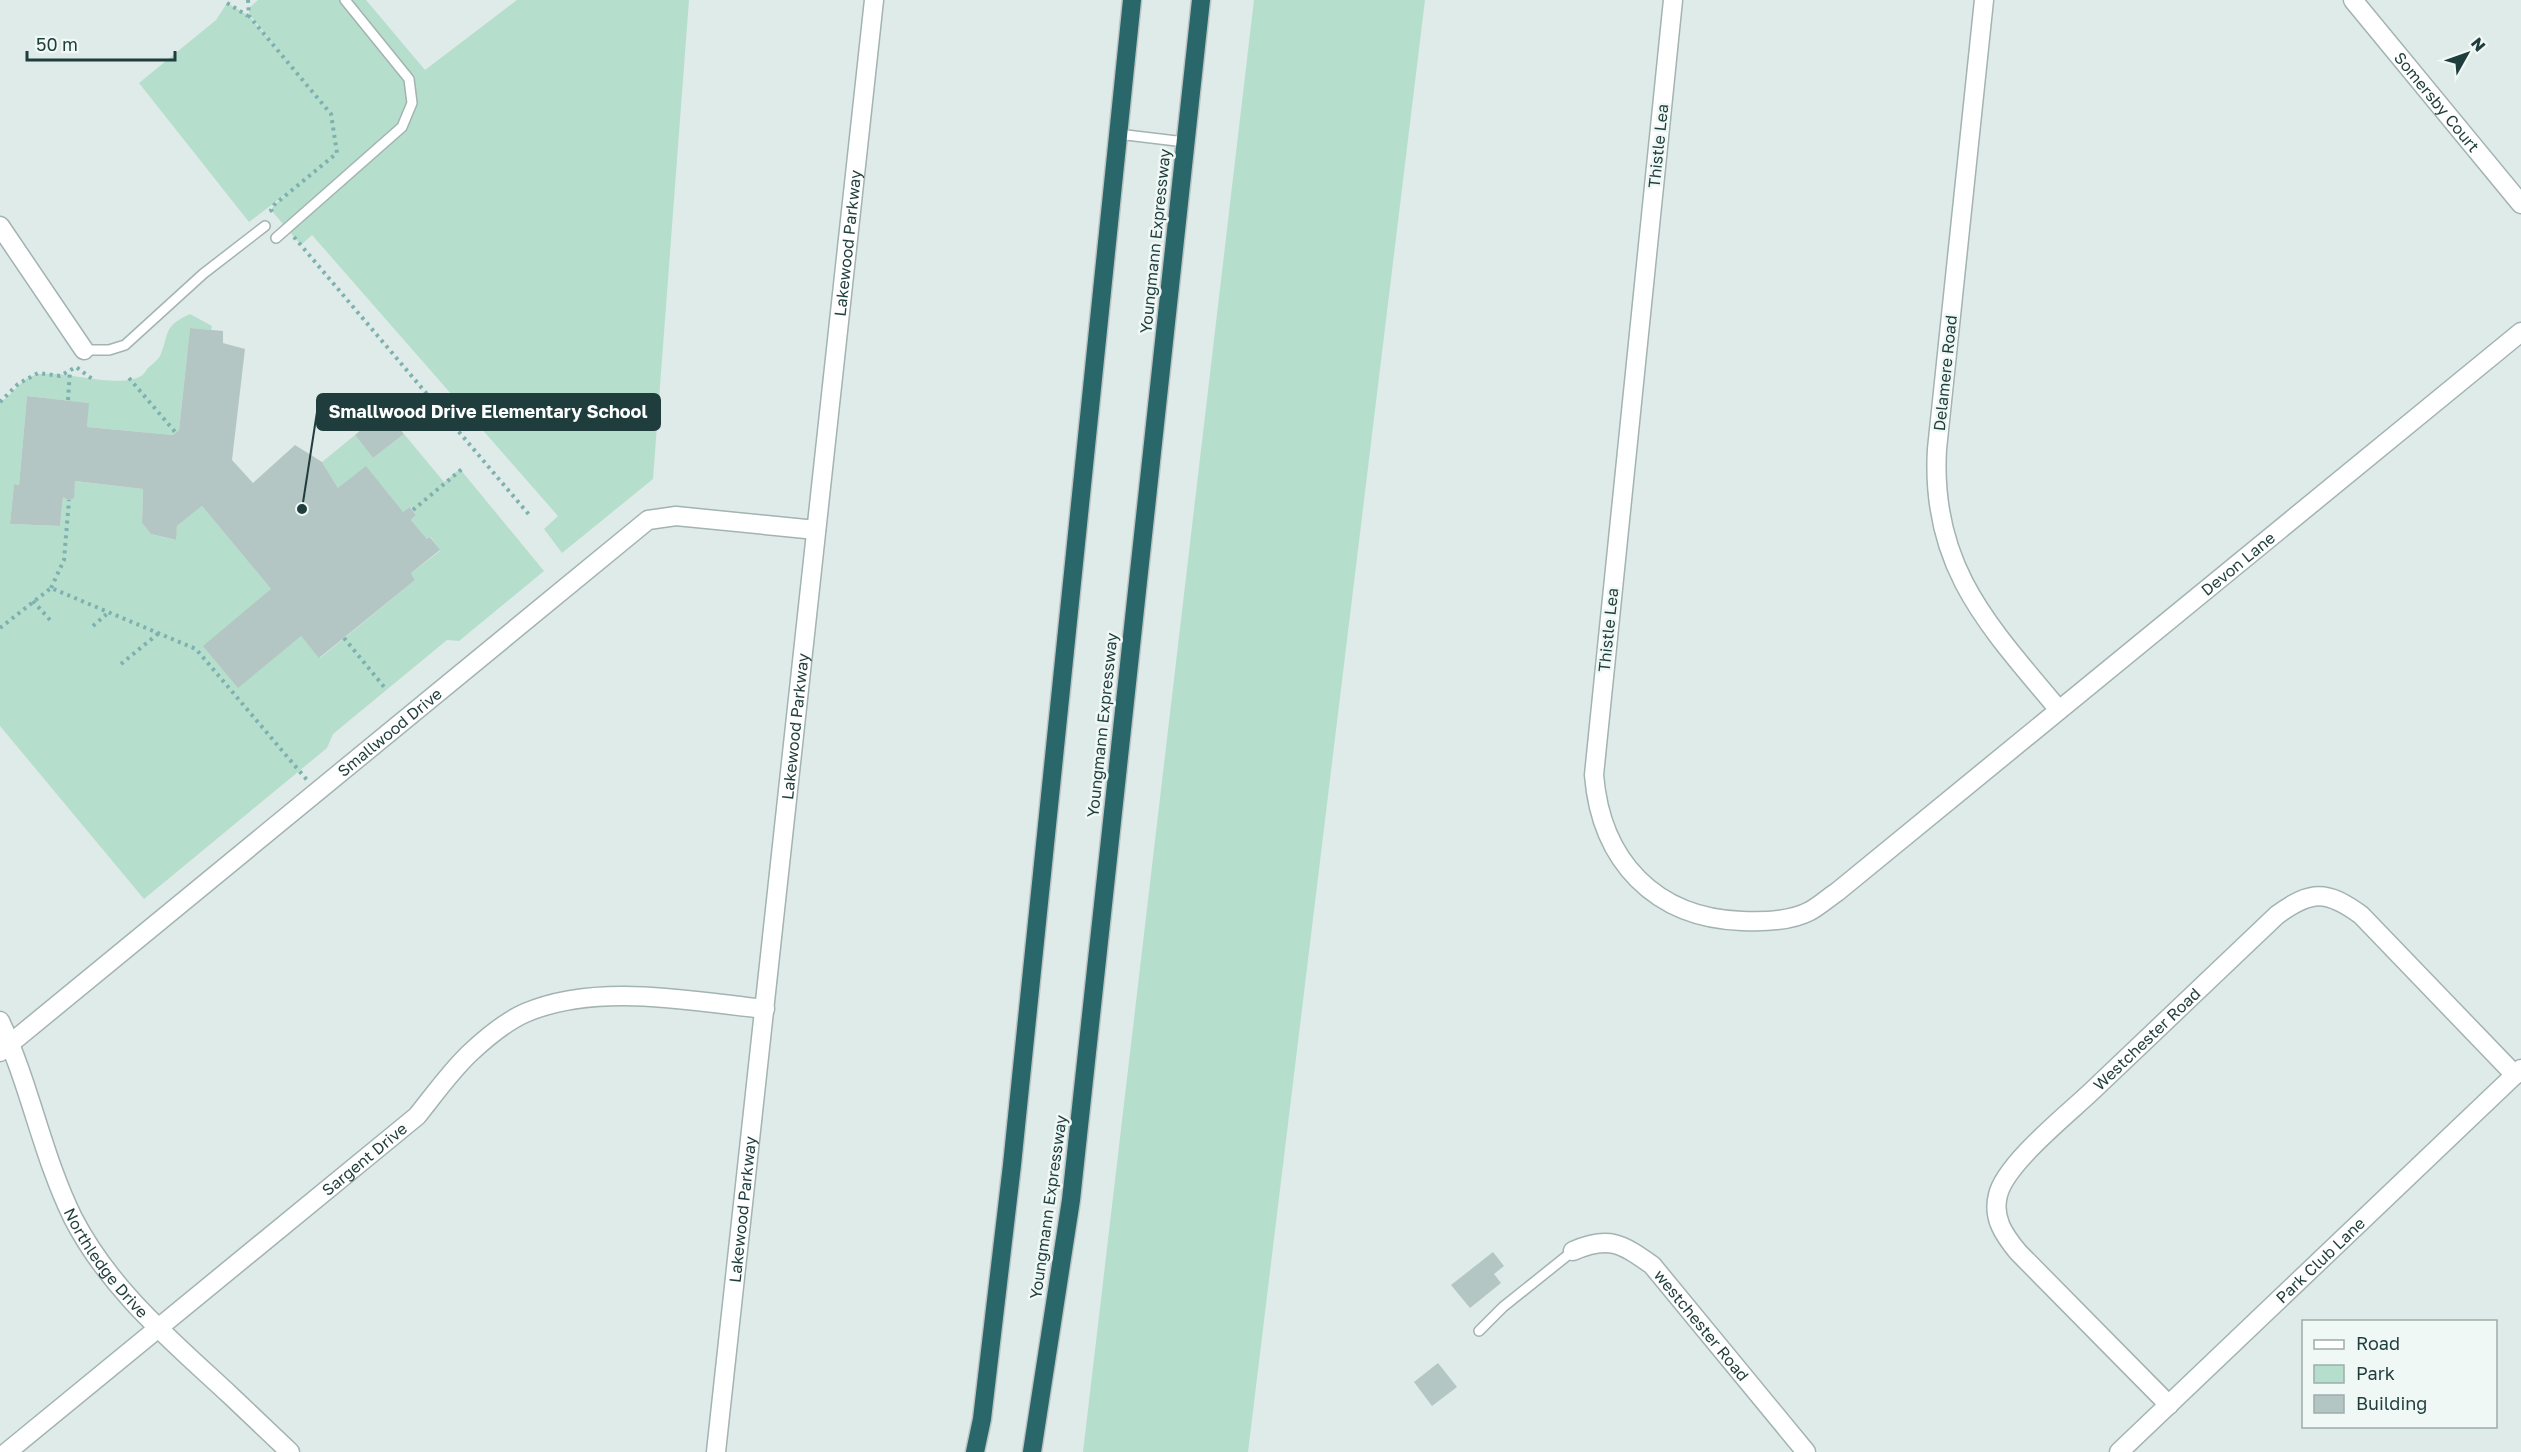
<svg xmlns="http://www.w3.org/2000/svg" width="2521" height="1452" viewBox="0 0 2521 1452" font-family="'Golos Text',sans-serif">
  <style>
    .green { fill: #b6decc }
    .building { fill: #b4c6c3 }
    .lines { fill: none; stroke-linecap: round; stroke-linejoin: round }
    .lane-casing { stroke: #a2b3b2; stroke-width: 12 }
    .street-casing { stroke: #a2b3b2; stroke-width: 21 }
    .highway-casing { stroke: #bcc5c4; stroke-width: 21 }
    .path { stroke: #7db1af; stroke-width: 4; stroke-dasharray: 3 4.5; stroke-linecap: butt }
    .lane { stroke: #fff; stroke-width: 9 }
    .street { stroke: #fff; stroke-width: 18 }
    .highway { stroke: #29676b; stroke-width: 18 }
    .labels { text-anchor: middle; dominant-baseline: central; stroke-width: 5; stroke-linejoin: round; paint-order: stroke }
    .street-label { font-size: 16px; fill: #1f3d3c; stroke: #f0f8f6 }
    .leader { fill: none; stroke: #1f3d3c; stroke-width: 2 }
    .callout-dot { fill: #1f3d3c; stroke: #f0f8f6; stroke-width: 2 }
    .callout { fill: #1f3d3c; stroke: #1f3d3c; stroke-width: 2 }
    .callout-label { font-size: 18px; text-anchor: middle; font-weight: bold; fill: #fff }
  </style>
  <rect width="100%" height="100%" fill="#dfebe9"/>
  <g class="green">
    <polygon points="258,0 366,0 425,70 517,0 689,0 653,479 562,553 544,529 558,516 312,235 301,245 271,210 274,205 290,191 249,222 139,83 216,20 227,3 249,16 286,60 249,14 249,8"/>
    <polygon points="1254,0 1425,0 1248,1452 1083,1452"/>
    <path d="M190,314L212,326L211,330L190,328L179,430L173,435L87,427L88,403L27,396L19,485L14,484L10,524L60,526L63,497L73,498L75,481L143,489L142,523L151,534L175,540L177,526L202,506L271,589L301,636L320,658L415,580L411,573L440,551L431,537L427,539L411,520L416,515L411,507L403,512L338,488L322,462L355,435L373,458L404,434L444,482L460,469L544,571L459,641L447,640L333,734L327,748L144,899L0,726V402C15,394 22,375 41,374C67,371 119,389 141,376C142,376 147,370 147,369C151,365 157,361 160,356C170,333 162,327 190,314Z"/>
  </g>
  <g class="building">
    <polygon points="190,328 223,331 223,343 245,349 232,460 253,483 295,445 322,462 338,488 366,466 403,512 410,507 416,515 411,520 427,539 430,537 440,550 411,573 415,580 319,658 301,636 238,688 203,646 271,589 202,506 177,526 176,540 151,534 142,523 143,489 75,481 74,498 69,500 63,497 60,526 10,524 14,484 19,485 27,396 89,403 87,427 173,435 179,430"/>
    <polygon points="384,410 404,434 373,458 355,435"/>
    <polygon points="1493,1252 1504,1266 1494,1274 1501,1283 1470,1308 1451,1285"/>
    <polygon points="1438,1363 1457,1387 1432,1406 1414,1382"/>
  </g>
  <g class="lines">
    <g class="lane-casing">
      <g id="lane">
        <polyline points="1118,134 1185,142"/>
        <polyline points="276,238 402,127 412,103 409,79 345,0"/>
        <polyline points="84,350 109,350 125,345 203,274 265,226"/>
        <polyline points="1479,1331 1503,1307 1573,1251"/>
      </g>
    </g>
    <g class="street-casing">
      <g id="street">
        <path id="s1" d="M1673,0L1594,775C1601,861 1655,918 1742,921C1763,922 1791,921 1810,911C1819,906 1828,898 1837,892L2521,332"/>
        <path d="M1984,0L1937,449C1930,567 1989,626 2059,710"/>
        <path id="s2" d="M2353,0L2521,204"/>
        <polyline points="0,226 84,350"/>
        <path id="s3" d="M0,1021C30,1085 42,1155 73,1218C110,1290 172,1341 230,1395C250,1414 270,1433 290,1452"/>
        <path id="s4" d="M0,1052L648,520L676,516L816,530"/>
        <path id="s5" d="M1573,1251C1609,1235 1622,1244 1652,1265L1806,1452"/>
        <path id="s6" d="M2169,1405L2018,1252C2004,1235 1992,1218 1998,1195C2005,1164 2068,1114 2092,1091C2154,1032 2215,974 2277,915C2311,890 2327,890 2361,915L2515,1075"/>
        <path id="s7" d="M7,1452L417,1116C434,1095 450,1072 470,1053C486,1038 505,1022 525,1013C596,982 690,1001 765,1009"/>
        <path id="s8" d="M716,1452L874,0"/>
        <path id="s9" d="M2119,1452L2521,1069"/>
      </g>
    </g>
    <g class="highway-casing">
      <g id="highway">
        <polyline points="975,1452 982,1419 1012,1165 1132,0"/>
        <polyline points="1032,1452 1071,1200 1201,0"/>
      </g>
    </g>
    <g class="path">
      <polyline points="248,0 249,16 331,114 337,153 274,205 271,210 275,215"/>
      <polyline points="227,3 248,16"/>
      <polyline points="294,237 531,517"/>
      <polyline points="129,378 176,433"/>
      <polyline points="68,400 70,370"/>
      <polyline points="0,402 18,384 38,373 60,376 76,367 95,381"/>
      <polyline points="413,510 462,469"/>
      <polyline points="51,588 64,560 69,500"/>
      <polyline points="33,601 50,620"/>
      <polyline points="93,626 109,612"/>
      <polyline points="0,628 51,588 196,649 307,780"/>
      <polyline points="344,638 385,688"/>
      <polyline points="121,664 159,633"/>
    </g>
    <use href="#lane" class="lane"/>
    <use href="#street" class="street"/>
    <use href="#highway" class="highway"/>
  </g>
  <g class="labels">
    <g class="street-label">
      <text stroke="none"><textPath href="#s2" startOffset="132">Somersby Court</textPath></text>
      <text transform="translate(1658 146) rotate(-84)">Thistle Lea</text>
      <text transform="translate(1155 241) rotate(-84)">Youngmann Expressway</text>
      <text stroke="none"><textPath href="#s8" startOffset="1216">Lakewood Parkway</textPath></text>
      <text transform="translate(1945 373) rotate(-84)">Delamere Road</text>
      <text stroke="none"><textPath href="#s1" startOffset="1630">Devon Lane</textPath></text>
      <text transform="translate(1608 630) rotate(-84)">Thistle Lea</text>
      <text transform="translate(1102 725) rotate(-84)">Youngmann Expressway</text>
      <text stroke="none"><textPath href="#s8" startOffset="730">Lakewood Parkway</textPath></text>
      <text stroke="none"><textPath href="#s4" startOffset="504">Smallwood Drive</textPath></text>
      <text stroke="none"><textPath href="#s6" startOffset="495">Westchester Road</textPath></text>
      <text stroke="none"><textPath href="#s7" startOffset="462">Sargent Drive</textPath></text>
      <text transform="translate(1048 1207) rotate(-82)">Youngmann Expressway</text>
      <text stroke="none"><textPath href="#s8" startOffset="244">Lakewood Parkway</textPath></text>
      <text stroke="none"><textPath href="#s3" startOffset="266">Northledge Drive</textPath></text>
      <text stroke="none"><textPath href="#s9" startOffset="278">Park Club Lane</textPath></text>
      <text stroke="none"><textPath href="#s5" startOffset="164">westchester Road</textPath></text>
    </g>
  </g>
  <path class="leader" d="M302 509L317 412"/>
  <circle class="callout-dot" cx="302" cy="509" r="6"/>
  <rect class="callout" x="317" y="394" width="343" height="36" rx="6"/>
  <g class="callout-label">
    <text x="488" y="418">Smallwood Drive Elementary School</text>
  </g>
  <rect x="2302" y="1320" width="195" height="108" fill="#f0f8f6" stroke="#9cadac" stroke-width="1.5"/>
  <rect x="2314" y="1340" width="30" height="9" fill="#ffffff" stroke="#9cadac" stroke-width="1.5"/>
  <text x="2356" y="1350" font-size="18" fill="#1f3d3c">Road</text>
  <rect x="2314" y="1365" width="30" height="18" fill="#b6decc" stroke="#9cadac" stroke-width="1.5"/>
  <text x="2356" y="1380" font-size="18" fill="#1f3d3c">Park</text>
  <rect x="2314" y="1395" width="30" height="18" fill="#b4c6c3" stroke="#9cadac" stroke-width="1.5"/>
  <text x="2356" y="1410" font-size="18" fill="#1f3d3c">Building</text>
  <g transform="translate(2467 54) rotate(50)" stroke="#f0f8f6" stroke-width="4.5" paint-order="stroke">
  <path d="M0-4.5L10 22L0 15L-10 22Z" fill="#1f3d3c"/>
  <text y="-9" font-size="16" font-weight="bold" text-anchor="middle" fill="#1f3d3c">N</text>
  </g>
  <path d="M27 51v9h148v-9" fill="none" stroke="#1f3d3c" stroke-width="3"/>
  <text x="36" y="51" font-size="18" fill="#1f3d3c" stroke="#f0f8f6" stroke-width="4.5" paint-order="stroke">50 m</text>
</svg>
